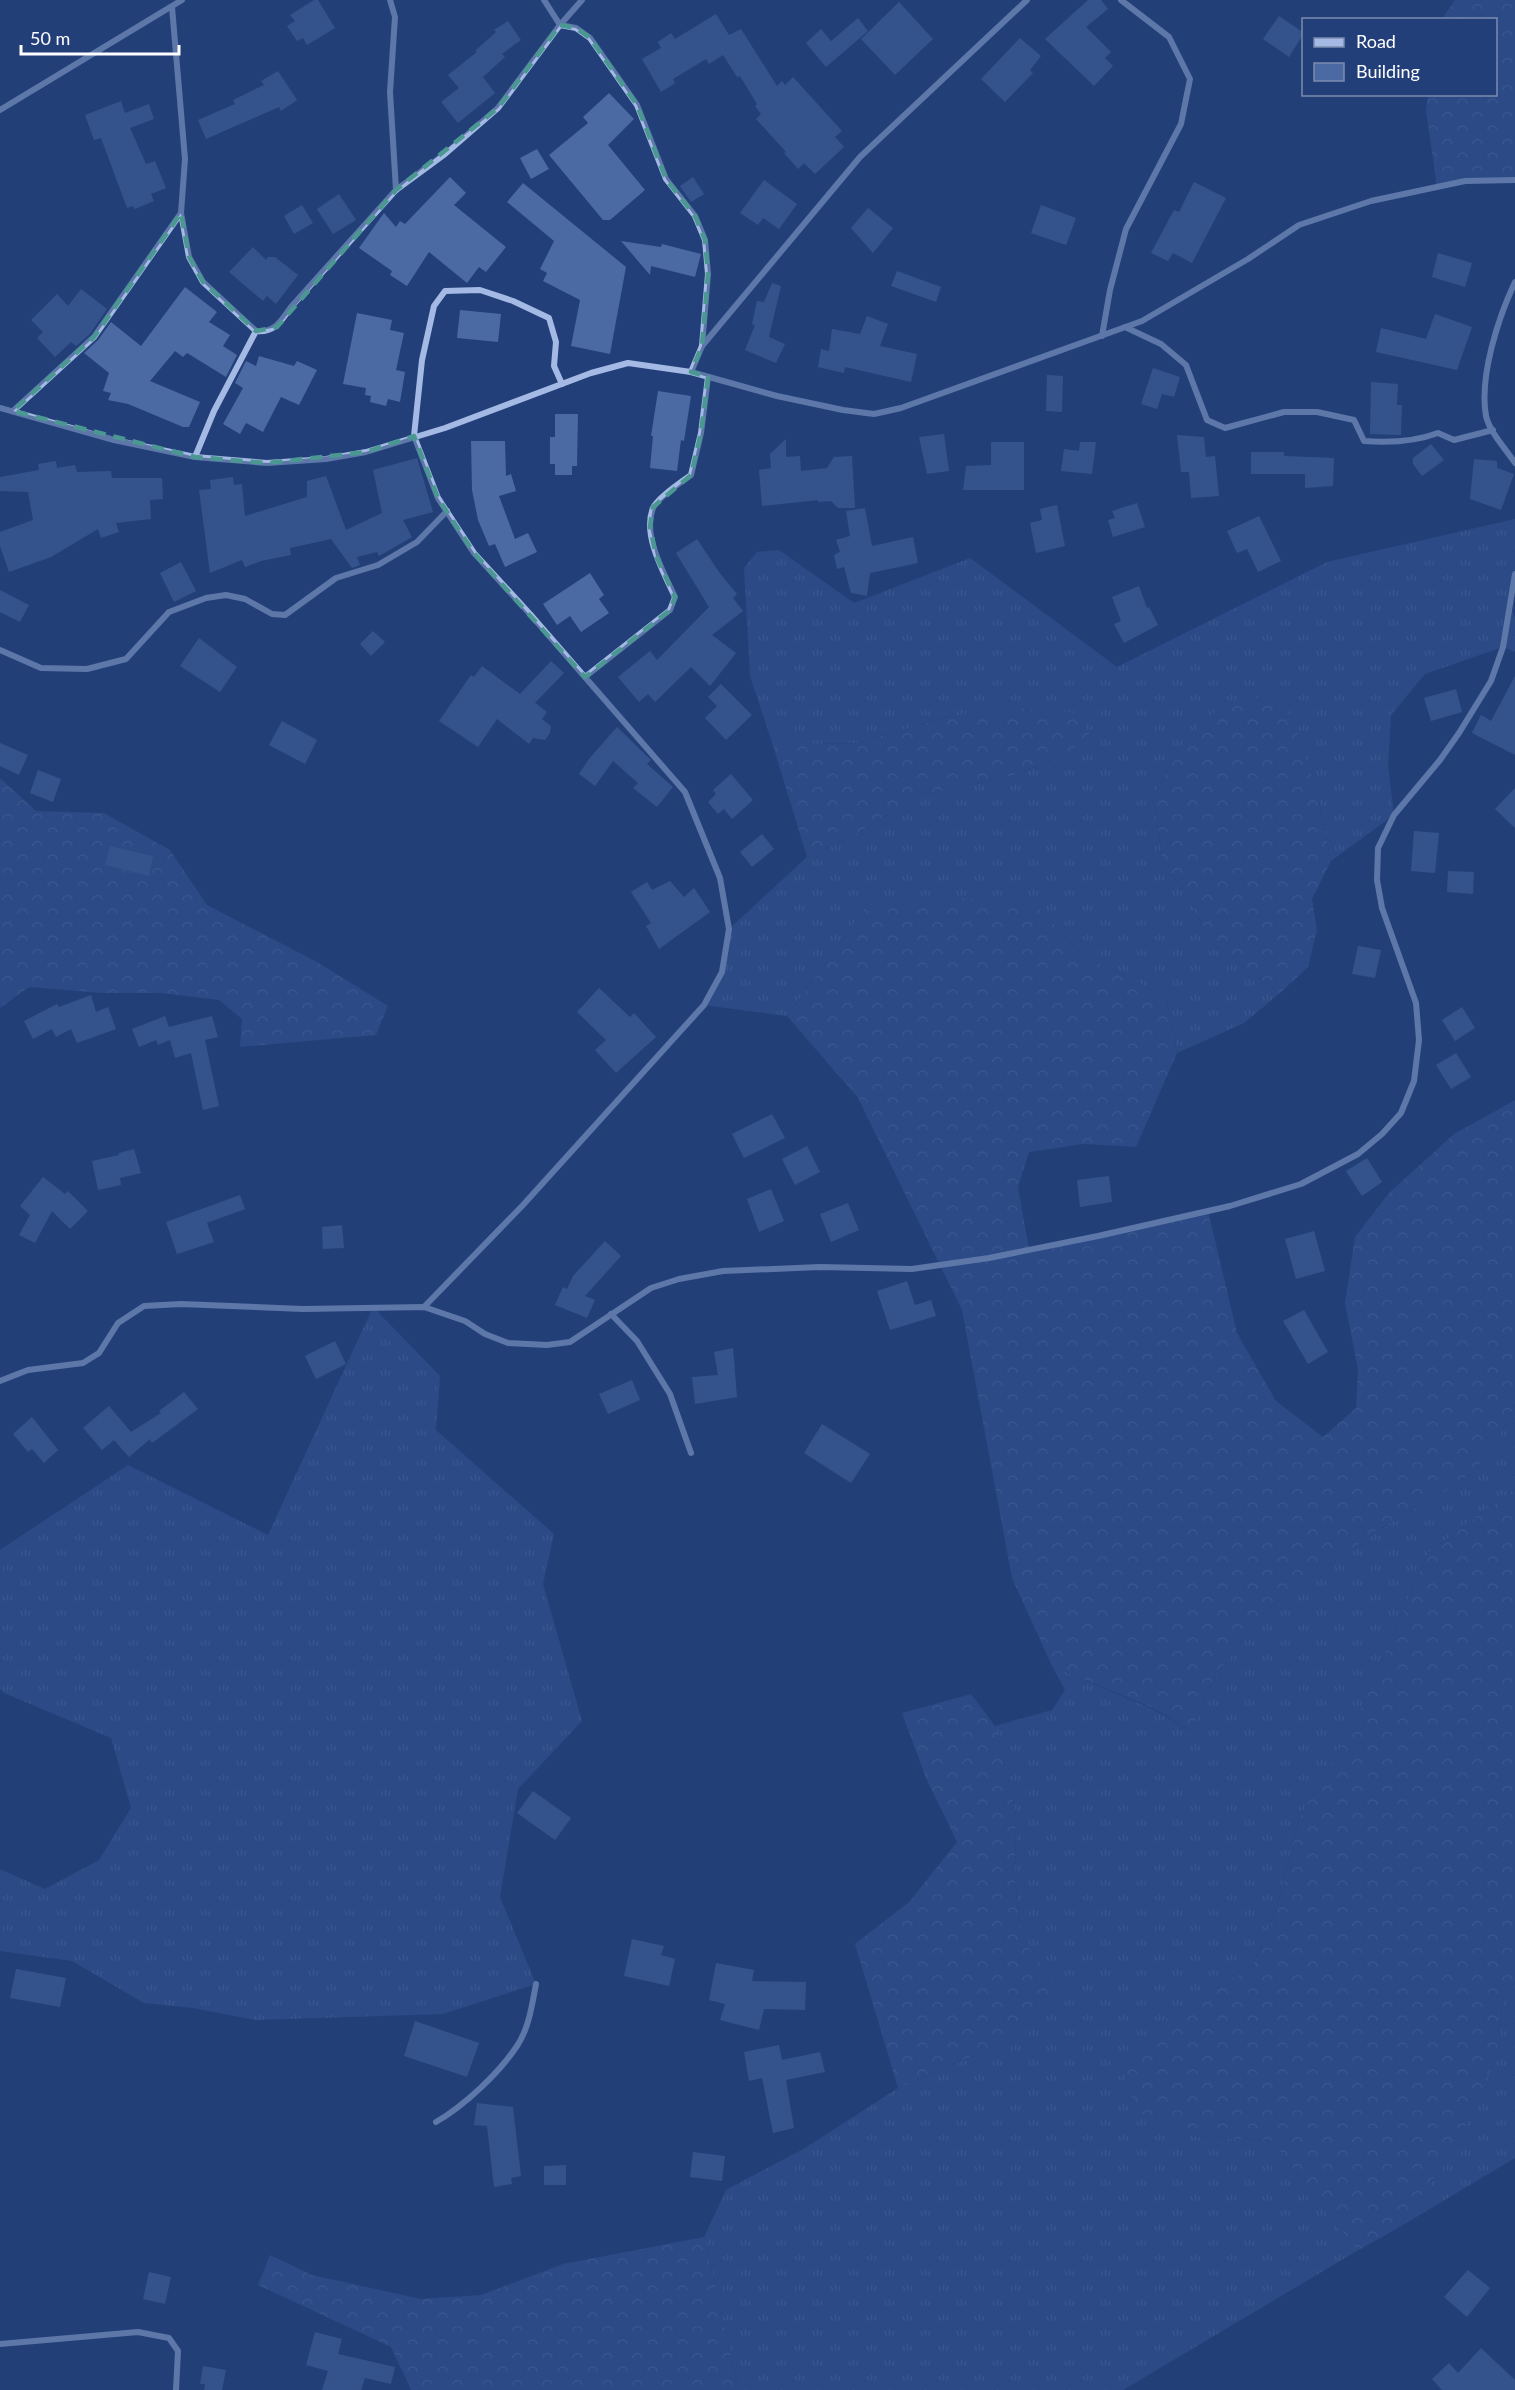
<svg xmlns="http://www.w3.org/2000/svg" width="1515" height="2390" viewBox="0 0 1515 2390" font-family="Lato,sans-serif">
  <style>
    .grass { fill: url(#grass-tufts) }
    .forest { fill: url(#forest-crowns) }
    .building { fill: #4b69a3 }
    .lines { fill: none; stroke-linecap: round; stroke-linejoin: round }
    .street { stroke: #a4bae4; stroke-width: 6 }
    .marked { fill: none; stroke: #4b9892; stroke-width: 4.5; stroke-dasharray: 12 8; stroke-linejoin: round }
  </style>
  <defs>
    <pattern id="grass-tufts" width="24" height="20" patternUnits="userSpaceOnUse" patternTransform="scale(1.5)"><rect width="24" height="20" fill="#365797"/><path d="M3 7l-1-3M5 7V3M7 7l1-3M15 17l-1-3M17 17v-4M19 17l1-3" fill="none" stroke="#5470a7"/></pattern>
    <pattern id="forest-crowns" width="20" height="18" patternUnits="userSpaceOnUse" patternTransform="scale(1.5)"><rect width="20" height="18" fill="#365797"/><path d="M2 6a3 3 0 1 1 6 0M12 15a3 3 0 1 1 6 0" fill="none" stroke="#5470a7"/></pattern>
  </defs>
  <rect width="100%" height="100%" fill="#233f79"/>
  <g class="grass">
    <polygon points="1515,519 1515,574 1509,604 1515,617 1515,652 1503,647 1425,674 1391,715 1388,766 1394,815 1331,861 1316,788 1184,741 1153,797 1162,856 1154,864 1180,883 1212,943 1280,993 1244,1023 1177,1053 1166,997 1080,953 1037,905 867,905 787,1016 704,1005 722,972 729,929 807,857 850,838 921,795 1012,776 1070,753 950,716 857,743 815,744 770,736 750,676 744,568 757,552 779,550 854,603 970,558 1117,667 1327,562"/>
    <polygon points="373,1307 440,1376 436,1430 554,1534 543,1584 582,1721 518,1789 500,1897 536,1984 443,2014 255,2020 193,2008 144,2003 72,1961 0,1951 0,1869 45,1889 99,1860 131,1808 111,1738 4,1693 0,1689 0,1550 128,1465 268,1535"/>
    <polygon points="1515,1405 1515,1488 1428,1553 1351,1730 1301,1814 1276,1910 1252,1967 1159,2023 1194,2136 1272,2141 1357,2251 1123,2390 739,2390 704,2237 726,2190 805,2148 898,2088 989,2049 1020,1937 1015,1876 1016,1813 995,1726 1052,1710 1065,1690 1052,1666 1153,1709 1192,1732 1213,1679 1265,1611 1379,1529 1437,1496 1473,1473 1498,1438"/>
    <polygon points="1515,1983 1515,2158 1398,2228 1435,2177 1498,2053 1503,1994"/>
  </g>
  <g class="forest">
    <polygon points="1455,0 1515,0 1515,180 1465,181 1437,187 1426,111 1428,95 1496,94 1496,20 1442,19"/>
    <polygon points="1269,692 1292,717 1316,788 1331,861 1312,899 1317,930 1308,967 1280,993 1212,943 1180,883 1154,864 1162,855 1153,797 1184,741 1218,708"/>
    <polygon points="1018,708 1075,713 1090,733 1070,753 1012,776 921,795 850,838 807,857 770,736 815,744 857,743 950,716"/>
    <polygon points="0,778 36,811 104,813 170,850 207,905 317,962 388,1006 376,1035 240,1047 242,1019 219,1000 161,993 102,993 29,987 0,1008"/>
    <polygon points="965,898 1037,905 1080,953 1166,997 1177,1053 1136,1147 1084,1144 1029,1152 1018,1187 1029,1249 1208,1211 1237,1333 1276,1401 1323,1437 1356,1408 1358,1370 1345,1303 1355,1237 1389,1193 1454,1134 1515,1100 1515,1405 1498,1438 1473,1473 1437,1496 1379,1529 1265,1611 1213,1679 1192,1732 1153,1708 1052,1666 1012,1578 962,1310 858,1098 787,1016 867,905"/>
    <polygon points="1515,1488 1515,1983 1503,1994 1498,2053 1468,2122 1435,2177 1398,2228 1357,2251 1272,2141 1194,2136 1137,2112 1124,2075 1159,2023 1252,1967 1276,1910 1301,1814 1351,1730 1428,1553"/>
    <polygon points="971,1694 995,1726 1016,1813 1015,1876 1020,1937 1065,1994 989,2049 898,2088 855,1944 909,1902 957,1842 926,1778 902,1713"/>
    <polygon points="704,2237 739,2390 411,2390 391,2347 258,2285 270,2255 312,2275 421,2299 481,2295 563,2264"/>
  </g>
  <g class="building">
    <polygon points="314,0 318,0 335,28 307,45 303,38 297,41 287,26 295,21 290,15"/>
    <polygon points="1088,0 1101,0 1108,9 1086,27 1111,52 1105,58 1113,66 1094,86 1045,39"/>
    <polygon points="899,2 933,39 895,75 861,39"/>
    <polygon points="716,14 729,35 741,29 777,86 782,81 785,85 793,77 842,131 835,137 844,147 815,174 804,163 798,169 784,153 786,152 756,119 761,114 755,106 757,104 740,76 737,77 723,55 709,64 706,59 673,79 675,83 661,92 642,59 661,48 658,42 671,33 675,39"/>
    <polygon points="1279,16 1304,33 1289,57 1263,39"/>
    <polygon points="858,18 868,31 826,67 806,43 821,29 831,41"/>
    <polygon points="508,21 521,40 502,54 505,57 483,77 495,93 458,123 441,102 459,88 448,75 477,52 475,51 496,32 494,30"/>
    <polygon points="1020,38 1041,56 1030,70 1033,73 1005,102 981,79"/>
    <polygon points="278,71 297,100 281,111 279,107 206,139 198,120 235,104 233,100 264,85 261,81"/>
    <polygon points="609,93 634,119 608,145 645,190 610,220 603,220 549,155 588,123 583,117"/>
    <polygon points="121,101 125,113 149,104 154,119 130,128 146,164 155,161 166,188 151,194 154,201 135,209 133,206 127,208 101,138 94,140 85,115"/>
    <polygon points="537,149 549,169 531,179 520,158"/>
    <polygon points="450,177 466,193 454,205 506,247 486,272 479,267 467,283 429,252 407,286 390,275 392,271 359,248 384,213 396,227 400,221 405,224"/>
    <polygon points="693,177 704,194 691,202 680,186"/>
    <polygon points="764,180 797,204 779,229 763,218 758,225 740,213"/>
    <polygon points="1194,182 1226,198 1192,263 1173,253 1168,261 1151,253 1174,210 1179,212"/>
    <polygon points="523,183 626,267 610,354 571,346 580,300 543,281 547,273 540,269 554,241 507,202"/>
    <polygon points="339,194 356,220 333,234 317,209"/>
    <polygon points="302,205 313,223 294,234 284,216"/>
    <polygon points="1041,205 1076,218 1066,245 1031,233"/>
    <polygon points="868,208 893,228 873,253 851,228"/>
    <polygon points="621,241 661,247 662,244 701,254 695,277 651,266 650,275"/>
    <polygon points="253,247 266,260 268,257 275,257 298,275 276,304 267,296 263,301 229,272"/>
    <polygon points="1438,253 1472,263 1465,287 1432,277"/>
    <polygon points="897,271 941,287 936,302 891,286"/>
    <polygon points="772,283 781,286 769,337 785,344 776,363 745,350 755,325 752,324 757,301 764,302"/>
    <polygon points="185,287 217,312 209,322 230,335 223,346 237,355 226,377 187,353 183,357 175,351 150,381 200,402 189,427 183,427 128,404 108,400 111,393 103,391 109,373 84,353 98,340 111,322 141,346"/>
    <polygon points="81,289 107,309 90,334 76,346 71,342 55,357 37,338 43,332 31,320 57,294 68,306"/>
    <polygon points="460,310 501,314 498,342 457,338"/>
    <polygon points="357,313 392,320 390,330 404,333 396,370 405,372 400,402 388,399 386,406 370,402 371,396 365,395 366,388 343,384"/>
    <polygon points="1435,314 1472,327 1457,370 1376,352 1381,328 1426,339"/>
    <polygon points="867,316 888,324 880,346 917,354 911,382 845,367 844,373 818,367 821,349 829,351 832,329 860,334"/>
    <polygon points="259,356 294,366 297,361 317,370 299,405 281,397 263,432 246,423 240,434 223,424 243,388 235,383 246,361 256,366"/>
    <polygon points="1153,368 1180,377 1174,397 1162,394 1157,409 1141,404"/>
    <polygon points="1047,375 1063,376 1062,412 1046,411"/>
    <polygon points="1371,382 1398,384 1397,405 1402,405 1401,435 1370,434"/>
    <polygon points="658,391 691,396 684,441 681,440 677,471 650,468 653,436 651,436"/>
    <polygon points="555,414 578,414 577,466 572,466 572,475 555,475 555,464 550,464 550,437 555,437"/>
    <polygon points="944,434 949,471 927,474 919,437"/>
    <polygon points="1177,435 1204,437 1206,457 1215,456 1219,496 1191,498 1189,472 1181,472"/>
    <polygon points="786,439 786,457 800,456 801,471 827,468 834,457 852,456 855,508 838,508 831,501 818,502 818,500 762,506 759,470 771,468 770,454"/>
    <polygon points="471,441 505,441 506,476 511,474 516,491 499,496 515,539 528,533 537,552 505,567 495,544 489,546 478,520 472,490"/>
    <polygon points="991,442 1024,442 1024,490 963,490 966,466 991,465"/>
    <polygon points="1080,442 1096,442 1092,474 1061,471 1064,449 1079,451"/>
    <polygon points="1431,444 1444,460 1422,476 1413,464 1413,458"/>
    <polygon points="1251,452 1284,452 1284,456 1334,458 1333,486 1305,488 1305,474 1251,474"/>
    <polygon points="417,458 433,512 403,520 412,537 379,556 377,552 357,557 360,565 352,568 331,539 290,548 291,555 261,561 245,567 242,560 210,573 199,490 211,489 210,480 233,477 234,485 242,484 245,516 307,497 307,481 326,476 346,530 382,513 373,470"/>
    <polygon points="1474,459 1497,461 1497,468 1514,474 1501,510 1470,499"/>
    <polygon points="56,461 57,468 75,465 77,472 111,471 112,478 162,478 163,499 150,500 151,519 116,523 119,532 101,538 98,529 51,557 9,572 0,546 0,532 33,520 28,492 0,491 0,477 39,470 38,464"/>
    <polygon points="1137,503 1145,527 1113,537 1108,520 1115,518 1112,511"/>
    <polygon points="1057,505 1065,546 1036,553 1030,523 1042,520 1040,509"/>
    <polygon points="865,508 872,546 913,537 918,563 870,573 867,596 851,593 844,567 837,569 834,555 840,552 836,540 850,536 846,511"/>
    <polygon points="1259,516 1281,561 1258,572 1247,549 1237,553 1227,531"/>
    <polygon points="697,539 719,572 737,594 733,598 743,611 712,635 736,653 710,686 691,667 655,702 648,694 639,702 618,677 650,651 657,660 709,607 676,553"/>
    <polygon points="181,562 196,591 174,602 160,573"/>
    <polygon points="590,573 604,595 599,599 609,613 581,632 570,616 557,625 543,604"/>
    <polygon points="1139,586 1147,608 1149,607 1158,625 1124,643 1114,624 1121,621 1112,597"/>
    <polygon points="0,590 29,605 20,622 0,612"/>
    <polygon points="373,631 385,642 371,656 360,644"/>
    <polygon points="199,638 237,667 220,692 180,666"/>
    <polygon points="551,661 564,673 535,703 547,712 542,719 551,726 550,733 545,740 533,738 529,744 497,719 478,747 439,721 471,675 474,677 482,666 520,694"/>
    <polygon points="1515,676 1515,755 1472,733 1481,715 1491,721"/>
    <polygon points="721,684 752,715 726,740 705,718 717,706 708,697"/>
    <polygon points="1456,689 1462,712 1431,721 1424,698"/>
    <polygon points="282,721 317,740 305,764 269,745"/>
    <polygon points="617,727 651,760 647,764 673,787 657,807 633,788 638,783 613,761 595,786 579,774 589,759"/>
    <polygon points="0,743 28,755 19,775 0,766"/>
    <polygon points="38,770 61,779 53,802 30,793"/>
    <polygon points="731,774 753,800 732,819 724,809 718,814 708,802 716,794 713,790"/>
    <polygon points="1515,788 1515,828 1495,809"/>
    <polygon points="1414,831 1439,833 1435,873 1411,871"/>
    <polygon points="762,834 774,849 752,867 740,852"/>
    <polygon points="110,846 153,856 149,876 105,865"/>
    <polygon points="1448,871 1474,872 1473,894 1447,892"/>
    <polygon points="670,881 684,897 694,888 710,912 659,949 646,926 651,923 631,892 647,882 652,890"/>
    <polygon points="1358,946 1381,950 1375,978 1352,974"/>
    <polygon points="599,988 630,1017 634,1013 656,1037 616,1073 595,1050 606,1040 577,1012"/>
    <polygon points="91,995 96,1012 108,1007 116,1029 77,1043 71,1029 56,1037 52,1029 33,1039 24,1021 57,1004 59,1007"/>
    <polygon points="1462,1007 1475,1028 1455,1041 1442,1020"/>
    <polygon points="165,1016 169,1027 212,1016 218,1037 205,1040 219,1106 203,1110 191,1053 175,1058 170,1040 158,1045 156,1040 139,1047 132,1029"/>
    <polygon points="1456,1053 1471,1077 1451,1089 1436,1065"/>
    <polygon points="772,1114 785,1138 744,1158 732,1134"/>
    <polygon points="807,1146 820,1172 795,1185 782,1159"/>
    <polygon points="134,1149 141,1173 120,1178 121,1185 98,1190 92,1161 119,1155 119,1153"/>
    <polygon points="1367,1158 1382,1182 1362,1196 1346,1171"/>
    <polygon points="1109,1176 1112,1202 1080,1207 1077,1180"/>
    <polygon points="43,1177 65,1194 68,1191 88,1211 70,1229 52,1211 35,1243 19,1235 30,1215 20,1206"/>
    <polygon points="771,1189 784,1221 759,1232 747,1199"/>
    <polygon points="240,1195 245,1209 207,1223 214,1242 177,1254 166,1222"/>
    <polygon points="848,1203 859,1230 831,1242 820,1214"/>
    <polygon points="342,1225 344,1248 323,1249 322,1227"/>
    <polygon points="1314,1231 1325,1271 1296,1279 1285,1239"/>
    <polygon points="605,1241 621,1256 585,1296 595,1300 587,1318 555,1305 563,1287 567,1289 573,1276"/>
    <polygon points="907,1281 915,1305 931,1300 936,1316 890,1330 877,1291"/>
    <polygon points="1304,1310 1328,1352 1308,1364 1283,1321"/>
    <polygon points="335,1341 346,1364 316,1379 305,1356"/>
    <polygon points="733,1348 737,1397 695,1404 692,1377 718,1375 714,1352"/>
    <polygon points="632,1380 640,1400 608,1414 599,1394"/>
    <polygon points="184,1392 198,1409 152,1443 150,1439 129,1457 114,1440 102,1450 83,1428 109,1406 131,1432 161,1413 159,1411"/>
    <polygon points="32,1417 58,1450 44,1463 32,1449 28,1452 13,1434"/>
    <polygon points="822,1424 870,1454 851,1483 804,1453"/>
    <polygon points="533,1791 571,1818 555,1840 517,1813"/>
    <polygon points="632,1939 664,1946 661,1955 675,1959 669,1986 624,1976"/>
    <polygon points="716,1963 754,1970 752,1981 806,1982 805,2010 764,2009 759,2030 720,2020 725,2004 709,2000"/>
    <polygon points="16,1969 66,1978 60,2007 10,1998"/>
    <polygon points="415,2021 479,2043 467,2077 404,2056"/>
    <polygon points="779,2045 782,2060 820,2052 825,2072 786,2080 794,2128 773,2133 762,2078 749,2081 744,2052"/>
    <polygon points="477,2103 513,2107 521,2176 511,2178 512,2184 494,2187 487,2126 474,2125"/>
    <polygon points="693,2152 725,2156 722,2181 690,2177"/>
    <polygon points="566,2165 566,2185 544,2185 544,2166"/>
    <polygon points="1468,2270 1490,2288 1467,2317 1444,2297"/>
    <polygon points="149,2272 171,2277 165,2304 143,2299"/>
    <polygon points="315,2332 342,2339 338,2354 395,2367 391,2384 365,2378 361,2390 322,2390 328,2371 306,2365"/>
    <polygon points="1481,2348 1515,2380 1515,2390 1442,2390 1432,2379 1449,2363 1458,2373"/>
    <polygon points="203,2366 226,2370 222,2390 204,2390 205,2384 200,2384"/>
  </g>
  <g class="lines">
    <g class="street">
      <polyline points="390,0 395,17 390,92 396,190"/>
      <polyline points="544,0 560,25 582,0"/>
      <polyline points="172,7 185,159 181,213 189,257 203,282 256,331 214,411 195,457"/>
      <polyline points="0,110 182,0"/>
      <path d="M1515,282C1498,318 1479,377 1486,416C1490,433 1506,449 1515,463"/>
      <path d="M1125,327L1161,344L1186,365L1207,420L1225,428L1284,412H1317L1354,420L1364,441C1390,443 1414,442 1438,433L1454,440L1493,430"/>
      <path d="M256,331C275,333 281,321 291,307L396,190L445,154L498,108L560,25L576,28L590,38L637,105L666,179L695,216L705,240L708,274L702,346L691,372"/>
      <polyline points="1102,336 1110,290 1126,229 1181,124 1190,79 1169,37 1121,0"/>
      <polyline points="702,346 860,157 1027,0"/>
      <polyline points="0,408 114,440 195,457 267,463 326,459 366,452 445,428 591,373 628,363 691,372 777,396 843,410 874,414 901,408 1142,321 1248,259 1299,225 1371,201 1465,181 1515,180"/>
      <polyline points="13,411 94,337 181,213"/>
      <polyline points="0,650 41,668 87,669 126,659 169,612 206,598 226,595 245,599 272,614 285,615 336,578 378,565 417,542 447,511"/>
      <path d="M585,677L670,610L675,597C664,573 642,535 653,508C658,497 681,482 691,475L701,433L708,377"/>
      <polyline points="424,1307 523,1205 704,1005 722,972 729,929 720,878 685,792 530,614 474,553 438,498 414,436 422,360 434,306 445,291 480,290 513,301 549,318 556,342 554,366 562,384"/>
      <polyline points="611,1314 637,1341 670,1394 691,1453"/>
      <polyline points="0,1381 28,1370 83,1363 99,1353 118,1323 144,1306 181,1304 303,1309 424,1307 465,1321 485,1334 508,1343 547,1345 570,1342 651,1288 679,1279 723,1271 820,1267 912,1269 989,1258 1098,1236 1230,1206 1301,1184 1358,1154 1382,1134 1401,1113 1414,1081 1419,1040 1416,1003 1382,908 1377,880 1378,848 1394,815 1440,760 1459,733 1491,681 1503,647 1515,574"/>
      <path d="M436,2122C464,2106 499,2073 517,2046C529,2028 532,2005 536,1984"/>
      <polyline points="0,2344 138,2332 169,2338 178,2351 176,2390"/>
    </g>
  </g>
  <path d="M0 0H1515V2390H0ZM560,25L576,28L590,38L637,105L666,179L695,216L705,240L708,274L702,346L691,372L708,377L701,433L691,475L653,507L650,526L656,556L675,597L670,610L585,677L474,553L438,498L414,436L366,452L267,463L195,457L13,411L94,337L181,213L189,257L203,282L256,331L277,327L396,190L498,108Z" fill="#233f79" fill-opacity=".55" fill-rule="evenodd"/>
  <path class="marked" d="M560,25L576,28L590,38L637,105L666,179L695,216L705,240L708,274L702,346L691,372L708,377L701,433L691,475L653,507L650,526L656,556L675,597L670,610L585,677L474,553L438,498L414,436L366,452L267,463L195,457L13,411L94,337L181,213L189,257L203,282L256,331L277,327L396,190L498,108Z"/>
  <rect x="1302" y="18" width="195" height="78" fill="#233f79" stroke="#7b8caf" stroke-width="1.5"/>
  <rect x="1314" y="38" width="30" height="9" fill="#a4bae4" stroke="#7b8caf" stroke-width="1.5"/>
  <text x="1356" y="48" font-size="18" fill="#ffffff">Road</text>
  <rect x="1314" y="63" width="30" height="18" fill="#4b69a3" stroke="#7b8caf" stroke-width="1.5"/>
  <text x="1356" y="78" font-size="18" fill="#ffffff">Building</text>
  <path d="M21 45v9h158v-9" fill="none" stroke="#ffffff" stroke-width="3"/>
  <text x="30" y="45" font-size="18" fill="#ffffff" stroke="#233f79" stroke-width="4.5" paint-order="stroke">50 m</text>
</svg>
